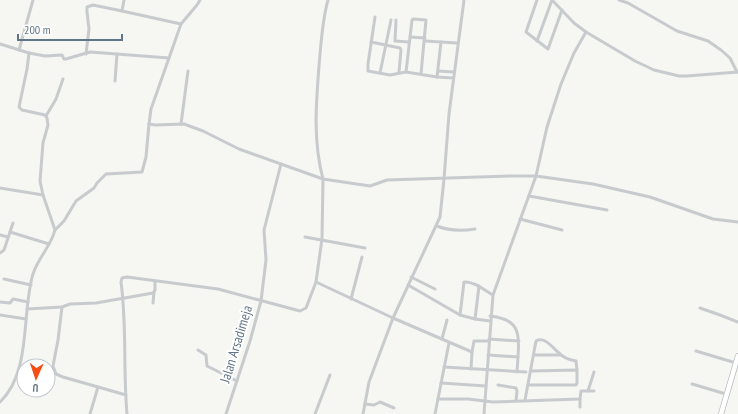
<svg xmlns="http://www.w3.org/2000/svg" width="738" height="414" viewBox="0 0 738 414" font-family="'PT Sans Narrow',sans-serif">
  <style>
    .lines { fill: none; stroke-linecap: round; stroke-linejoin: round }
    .primary-casing { stroke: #b8bcc0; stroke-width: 6 }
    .street { stroke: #c8cbce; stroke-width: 3 }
    .primary { stroke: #fff; stroke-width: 4.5 }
    .labels { text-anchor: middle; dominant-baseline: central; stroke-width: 4; stroke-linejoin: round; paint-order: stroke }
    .street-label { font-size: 14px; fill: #627586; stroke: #fff }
  </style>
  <rect width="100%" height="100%" fill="#f6f6f2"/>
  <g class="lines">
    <g class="primary-casing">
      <polyline id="primary" points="721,414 738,356"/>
    </g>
    <g class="street">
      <polyline points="124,0 122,11 181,24"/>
      <path d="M328,0C322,21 321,44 319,66C316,104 313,142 323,179L370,186L387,180L510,176H536L593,184L650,197L713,219L738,222"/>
      <polyline points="464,0 449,114 444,179 440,217 393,318 472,352 474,341 489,341"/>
      <polyline points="537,0 526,32 548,49 562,10"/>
      <polyline points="552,0 574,23 586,32 635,61 654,70 679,76 687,76 738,72"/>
      <polyline points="619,0 628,3 677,31 708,41 721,50 730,58 737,72"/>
      <polyline points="375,17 368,64 368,71 390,75 406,72 437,77 453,78"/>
      <polyline points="396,20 395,41 409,42"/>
      <polyline points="410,37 425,38"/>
      <polyline points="425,41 457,43"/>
      <polyline points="537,41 552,0"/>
      <polyline points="371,42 400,48 401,50 399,72"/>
      <path d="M0,44L29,53L27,69L19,107L22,110L45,115L47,118L48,125L43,143L40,181L43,195L55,230C51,246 38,258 33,274C21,314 32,371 0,402"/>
      <polyline points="19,50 33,0"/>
      <polyline points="29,53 45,56 62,55 64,59 66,59 90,52 169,58"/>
      <polyline points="86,54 89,29 87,12 87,7 93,5 122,11"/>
      <polyline points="438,71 454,72"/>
      <polyline points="406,72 412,20 413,19 426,20 421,74"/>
      <polyline points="380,73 391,20"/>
      <polyline points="437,77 441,42"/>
      <polyline points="115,81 117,54"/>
      <polyline points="46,116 56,99 63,79"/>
      <polyline points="181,124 188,71"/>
      <polyline points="0,188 43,195"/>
      <polyline points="529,196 607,210"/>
      <polyline points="520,219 562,230"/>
      <path d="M437,226C449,231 462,231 475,229"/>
      <polyline points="55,230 64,221 76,201 94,188 97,183 106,174 142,172 146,157 149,124"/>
      <polyline points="10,232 13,223"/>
      <polyline points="0,235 8,237"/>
      <polyline points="305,237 365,248"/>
      <polyline points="0,253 4,250 10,232 49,244"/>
      <polyline points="411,277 435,289"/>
      <polyline points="4,279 31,285"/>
      <polyline points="316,282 393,318 369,382 363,414"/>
      <polyline points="408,285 460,315"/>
      <polyline points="479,286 475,319 490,321"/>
      <polyline points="351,299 362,257"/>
      <polyline points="0,302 10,303 13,299 28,302"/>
      <polyline points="153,303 154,292"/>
      <polyline points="62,307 58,340 53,366 56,374 63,377 126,395"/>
      <polyline points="700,308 720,315 738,322"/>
      <polyline points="27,309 62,307 70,304 96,303 153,293 155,290 155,281"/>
      <polyline points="0,315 26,319"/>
      <path d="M490,316C519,319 520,333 518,357"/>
      <path d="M475,319L460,315L464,282C474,281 484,290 493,295"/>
      <polyline points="442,339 447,320"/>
      <polyline points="489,339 519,341"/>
      <polyline points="198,350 206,355 207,366 237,381"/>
      <polyline points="696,351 736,363"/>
      <polyline points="488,355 518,357 517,372"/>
      <polyline points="534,355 561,355"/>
      <polyline points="444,367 526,372"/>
      <polyline points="471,369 472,352"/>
      <polyline points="441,383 486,386"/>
      <polyline points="692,384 726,394"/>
      <polyline points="498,385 516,388 517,391 516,401"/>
      <polyline points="528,385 576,385 577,383 577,370 531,371"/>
      <polyline points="588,391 594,372"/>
      <polyline points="438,399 468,399 493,402 580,399 581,391 594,391"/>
      <polyline points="580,399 580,407"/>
      <path d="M525,400L536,341C547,335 556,354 566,358C569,360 573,360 576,361L577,370"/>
      <polyline points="365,404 374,405 380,402 394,408"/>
      <polyline points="90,414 98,387"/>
      <path d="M127,414C123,370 127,326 121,282L122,278L127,277L218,289L300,311L306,308L316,282L322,239L323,179L239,149L203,131L184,124L155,125L149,124L151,109L181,24L197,5L200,0"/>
      <polyline points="226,414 250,341 261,301 266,260 264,230 281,164"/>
      <polyline points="315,414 330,375"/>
      <polyline points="435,414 449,343"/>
      <polyline points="484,414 493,295 536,176 547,127 561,84 574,53 586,32"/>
    </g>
    <use href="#primary" class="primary"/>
  </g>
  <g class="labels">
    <g class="street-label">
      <text transform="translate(236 344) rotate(-73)">Jalan Arsadimeja</text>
    </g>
  </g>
  <g transform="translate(36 378) rotate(183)"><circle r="19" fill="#ffffff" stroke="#c0c8cf"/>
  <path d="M0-3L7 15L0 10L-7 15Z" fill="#f44d15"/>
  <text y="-6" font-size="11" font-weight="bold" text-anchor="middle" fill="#627586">U</text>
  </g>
  <path d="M18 34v6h104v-6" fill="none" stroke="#627586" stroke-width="2"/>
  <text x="24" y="34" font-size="12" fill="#627586" stroke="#ffffff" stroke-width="3" paint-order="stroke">200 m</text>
</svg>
